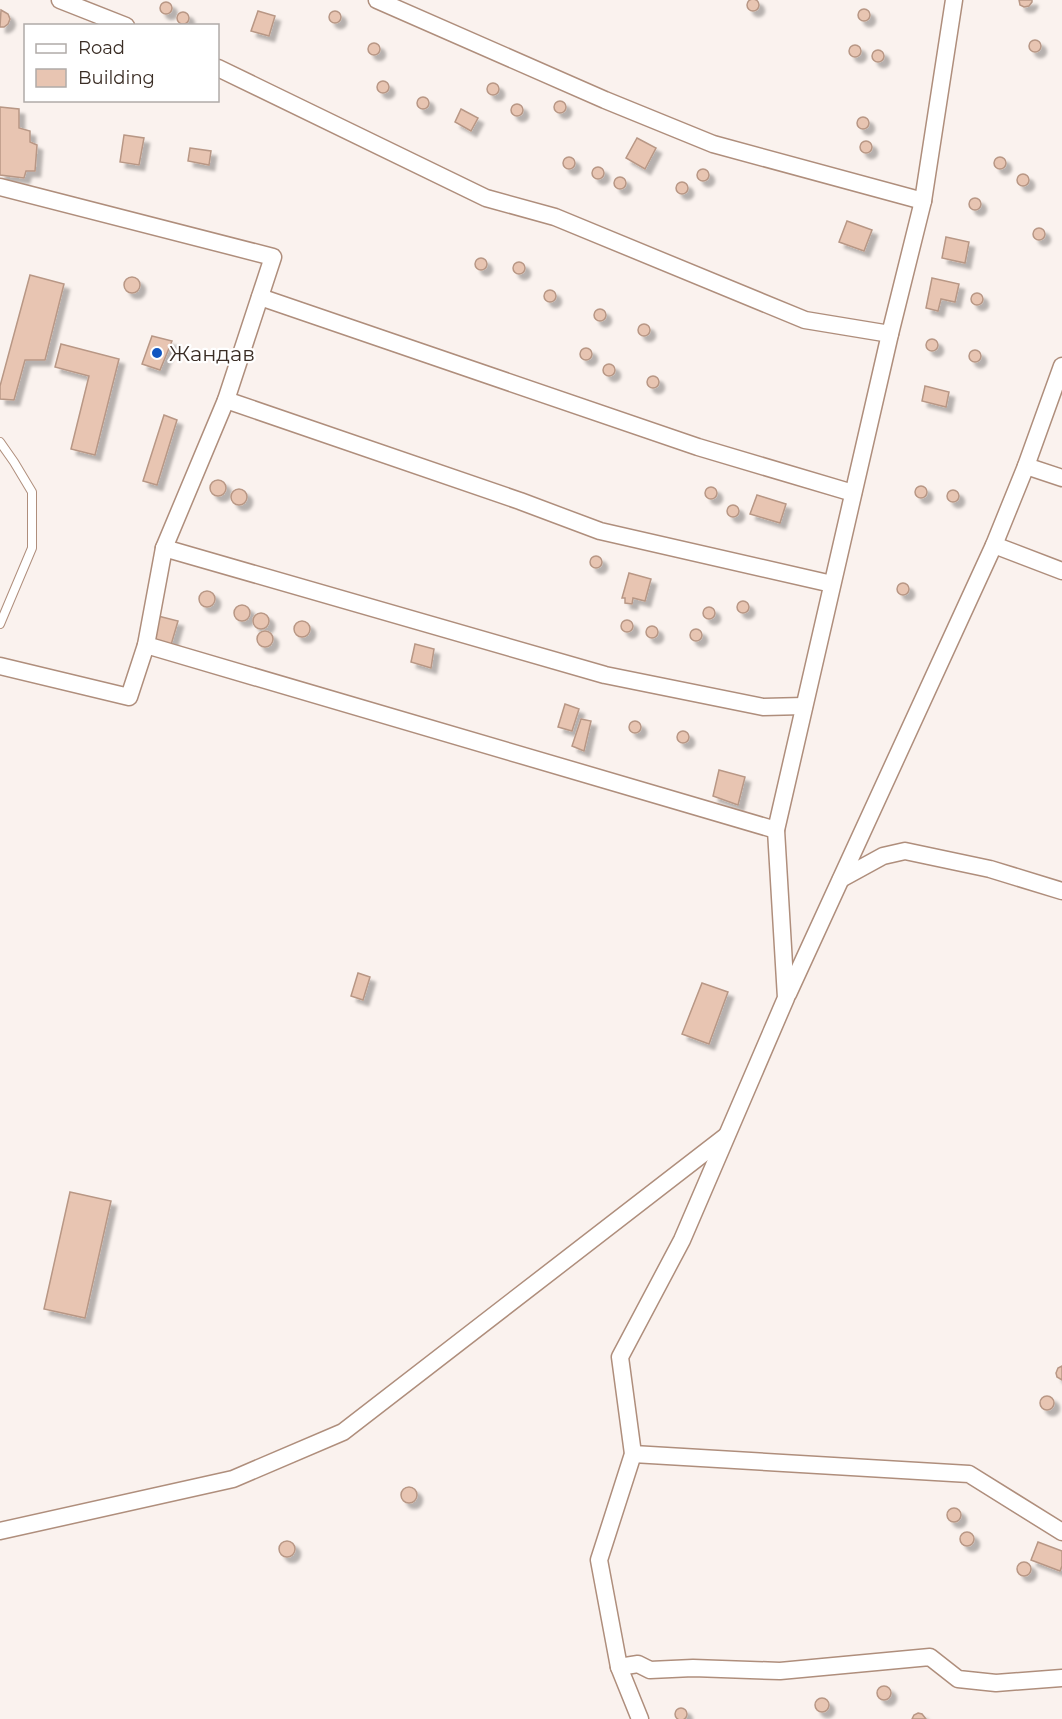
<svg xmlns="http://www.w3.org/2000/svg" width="1062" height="1719" viewBox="0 0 1062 1719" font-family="Montserrat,sans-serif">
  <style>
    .building { fill: #e8c5b2; stroke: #b89785; stroke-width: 1.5; filter: url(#shadow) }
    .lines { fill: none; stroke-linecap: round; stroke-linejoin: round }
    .lane-casing { stroke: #af8e7c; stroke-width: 10 }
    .street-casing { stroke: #af8e7c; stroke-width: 19 }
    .lane { stroke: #fff; stroke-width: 8 }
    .street { stroke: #fff; stroke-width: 16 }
    .poi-dot { fill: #1156c1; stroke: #fff; stroke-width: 2 }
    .labels { text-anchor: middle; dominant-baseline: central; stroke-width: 4.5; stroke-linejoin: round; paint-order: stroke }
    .poi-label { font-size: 21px; fill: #3a2d25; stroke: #fff; text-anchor: start }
  </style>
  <defs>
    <filter id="shadow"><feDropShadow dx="5.5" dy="5.5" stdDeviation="1.5" flood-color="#0004"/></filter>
  </defs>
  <rect width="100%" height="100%" fill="#faf2ee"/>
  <g class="building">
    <circle cx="753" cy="5" r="6"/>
    <polygon points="1019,0 1032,0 1032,2 1029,6 1024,7 1020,5"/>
    <circle cx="166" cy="8" r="6"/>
    <circle cx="864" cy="15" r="6"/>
    <polygon points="1,10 8,14 10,19 8,24 4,27 0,27"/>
    <circle cx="335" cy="17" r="6"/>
    <polygon points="258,11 275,16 269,36 251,31"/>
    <circle cx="183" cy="18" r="6"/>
    <circle cx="1035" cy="46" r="6"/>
    <circle cx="374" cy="49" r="6"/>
    <circle cx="855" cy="51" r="6"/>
    <circle cx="878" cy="56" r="6"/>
    <circle cx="383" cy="87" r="6"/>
    <circle cx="493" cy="89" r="6"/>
    <circle cx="423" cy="103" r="6"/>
    <circle cx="560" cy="107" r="6"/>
    <circle cx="517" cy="110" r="6"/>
    <polygon points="0,107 19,109 19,128 30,131 30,142 37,145 35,171 26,171 24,178 0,175"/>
    <polygon points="461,109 478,118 471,131 455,122"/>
    <circle cx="863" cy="123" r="6"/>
    <polygon points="124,135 144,138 139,165 120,162"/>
    <polygon points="637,138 656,148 645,169 626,158"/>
    <circle cx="866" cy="147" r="6"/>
    <polygon points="190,148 211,151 209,165 188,161"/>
    <circle cx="569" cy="163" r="6"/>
    <circle cx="1000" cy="163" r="6"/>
    <circle cx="598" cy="173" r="6"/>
    <circle cx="703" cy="175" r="6"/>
    <circle cx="1023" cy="180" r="6"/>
    <circle cx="620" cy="183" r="6"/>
    <circle cx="682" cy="188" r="6"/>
    <circle cx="975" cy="204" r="6"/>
    <polygon points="847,221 872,230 864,251 839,242"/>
    <circle cx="1039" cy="234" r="6"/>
    <polygon points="946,237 969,242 965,263 942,258"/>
    <circle cx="481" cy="264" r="6"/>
    <circle cx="519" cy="268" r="6"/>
    <polygon points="30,275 64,284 45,360 25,360 14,400 0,399 0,386"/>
    <circle cx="132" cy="285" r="8"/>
    <polygon points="932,278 959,284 955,302 941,299 938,311 926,308"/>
    <circle cx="550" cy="296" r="6"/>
    <circle cx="977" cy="299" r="6"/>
    <circle cx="600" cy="315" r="6"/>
    <circle cx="644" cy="330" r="6"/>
    <polygon points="152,336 172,341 160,370 142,364"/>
    <circle cx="932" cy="345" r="6"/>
    <polygon points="61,344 119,359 95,455 71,449 89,376 55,367"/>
    <circle cx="586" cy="354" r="6"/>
    <circle cx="975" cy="356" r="6"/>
    <circle cx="609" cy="370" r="6"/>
    <circle cx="653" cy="382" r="6"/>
    <polygon points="925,386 949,392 946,407 922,401"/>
    <polygon points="164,415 177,420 157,485 143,481"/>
    <circle cx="218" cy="488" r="8"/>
    <circle cx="921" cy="492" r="6"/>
    <circle cx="711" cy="493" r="6"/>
    <circle cx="239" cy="497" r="8"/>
    <circle cx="953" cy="496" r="6"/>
    <polygon points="757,495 786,504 780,523 750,514"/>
    <circle cx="733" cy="511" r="6"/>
    <circle cx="596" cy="562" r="6"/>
    <polygon points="629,573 651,579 645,601 633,598 632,604 625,603 625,598 622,598"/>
    <circle cx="903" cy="589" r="6"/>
    <circle cx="207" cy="599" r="8"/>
    <circle cx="743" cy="607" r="6"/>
    <circle cx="242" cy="613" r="8"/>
    <circle cx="709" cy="613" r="6"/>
    <circle cx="261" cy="621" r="8"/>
    <polygon points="158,616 178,621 171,645 153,642"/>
    <circle cx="627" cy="626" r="6"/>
    <circle cx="302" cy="629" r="8"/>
    <circle cx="652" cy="632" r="6"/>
    <circle cx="696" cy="635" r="6"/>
    <circle cx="265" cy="639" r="8"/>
    <polygon points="415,644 434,649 431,668 411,662"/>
    <polygon points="565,704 579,709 572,731 558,727"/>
    <polygon points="581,719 591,721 584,751 572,746"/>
    <circle cx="635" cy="727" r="6"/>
    <circle cx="683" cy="737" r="6"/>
    <polygon points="719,770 745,777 738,805 713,796"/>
    <polygon points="358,973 370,977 363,1000 351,996"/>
    <polygon points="702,983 728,992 709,1044 682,1034"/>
    <polygon points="70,1192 111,1201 85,1318 44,1309"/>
    <polygon points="1062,1366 1062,1380 1057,1377 1056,1373 1058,1368"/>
    <circle cx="1047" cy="1403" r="7"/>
    <circle cx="409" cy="1495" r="8"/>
    <circle cx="954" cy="1515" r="7"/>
    <circle cx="967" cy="1539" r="7"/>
    <circle cx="287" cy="1549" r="8"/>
    <polygon points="1038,1542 1062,1551 1062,1566 1060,1571 1031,1560"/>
    <circle cx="1024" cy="1569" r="7"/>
    <circle cx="884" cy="1693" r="7"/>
    <circle cx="822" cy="1705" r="7"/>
    <circle cx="681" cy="1714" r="6"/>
    <polygon points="918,1713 922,1714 926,1719 912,1719 914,1715"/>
  </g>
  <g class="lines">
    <g class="lane-casing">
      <polyline id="lane" points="0,442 14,462 32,492 32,548 0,624"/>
    </g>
    <g class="street-casing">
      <g id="street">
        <polyline points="60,0 126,26"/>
        <polyline points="377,0 605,100 713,144 923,201"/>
        <polyline points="218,68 486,198 555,217 805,320 890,334"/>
        <polyline points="0,187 273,257 226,400 164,548 146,645 129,697 0,666"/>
        <polyline points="260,297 698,447 853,493"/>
        <polyline points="226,400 520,501 600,531 832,584"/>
        <polyline points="1026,466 1062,478"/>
        <polyline points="994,545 1062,571"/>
        <polyline points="164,548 605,675 763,707 804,706"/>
        <polyline points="146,645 776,830"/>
        <polyline points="841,879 883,856 905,851 990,869 1062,891"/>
        <polyline points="788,994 994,545 1026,466 1062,366"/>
        <polyline points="633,1454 969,1474 1062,1532"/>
        <polyline points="0,1531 233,1479 343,1432 726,1136"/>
        <polyline points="619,1667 638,1664 650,1670 693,1668 780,1671 930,1657 958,1679 996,1683 1062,1678"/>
        <polyline points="640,1719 619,1667 599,1560 633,1454 620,1357 682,1240 786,998 776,830 890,334 923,201 954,0"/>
      </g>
    </g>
    <use href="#lane" class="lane"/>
    <use href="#street" class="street"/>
  </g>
  <circle class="poi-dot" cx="157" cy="353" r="6"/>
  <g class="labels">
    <g class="poi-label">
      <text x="169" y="353">Жандав</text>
    </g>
  </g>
  <rect x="24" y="24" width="195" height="78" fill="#ffffff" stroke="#b0aba8" stroke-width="1.5"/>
  <rect x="36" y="44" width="30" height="9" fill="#ffffff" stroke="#b0aba8" stroke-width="1.5"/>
  <text x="78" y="54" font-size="18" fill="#3a2d25">Road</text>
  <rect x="36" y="69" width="30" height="18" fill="#e8c5b2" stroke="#b0aba8" stroke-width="1.5"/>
  <text x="78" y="84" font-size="18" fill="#3a2d25">Building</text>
</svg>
